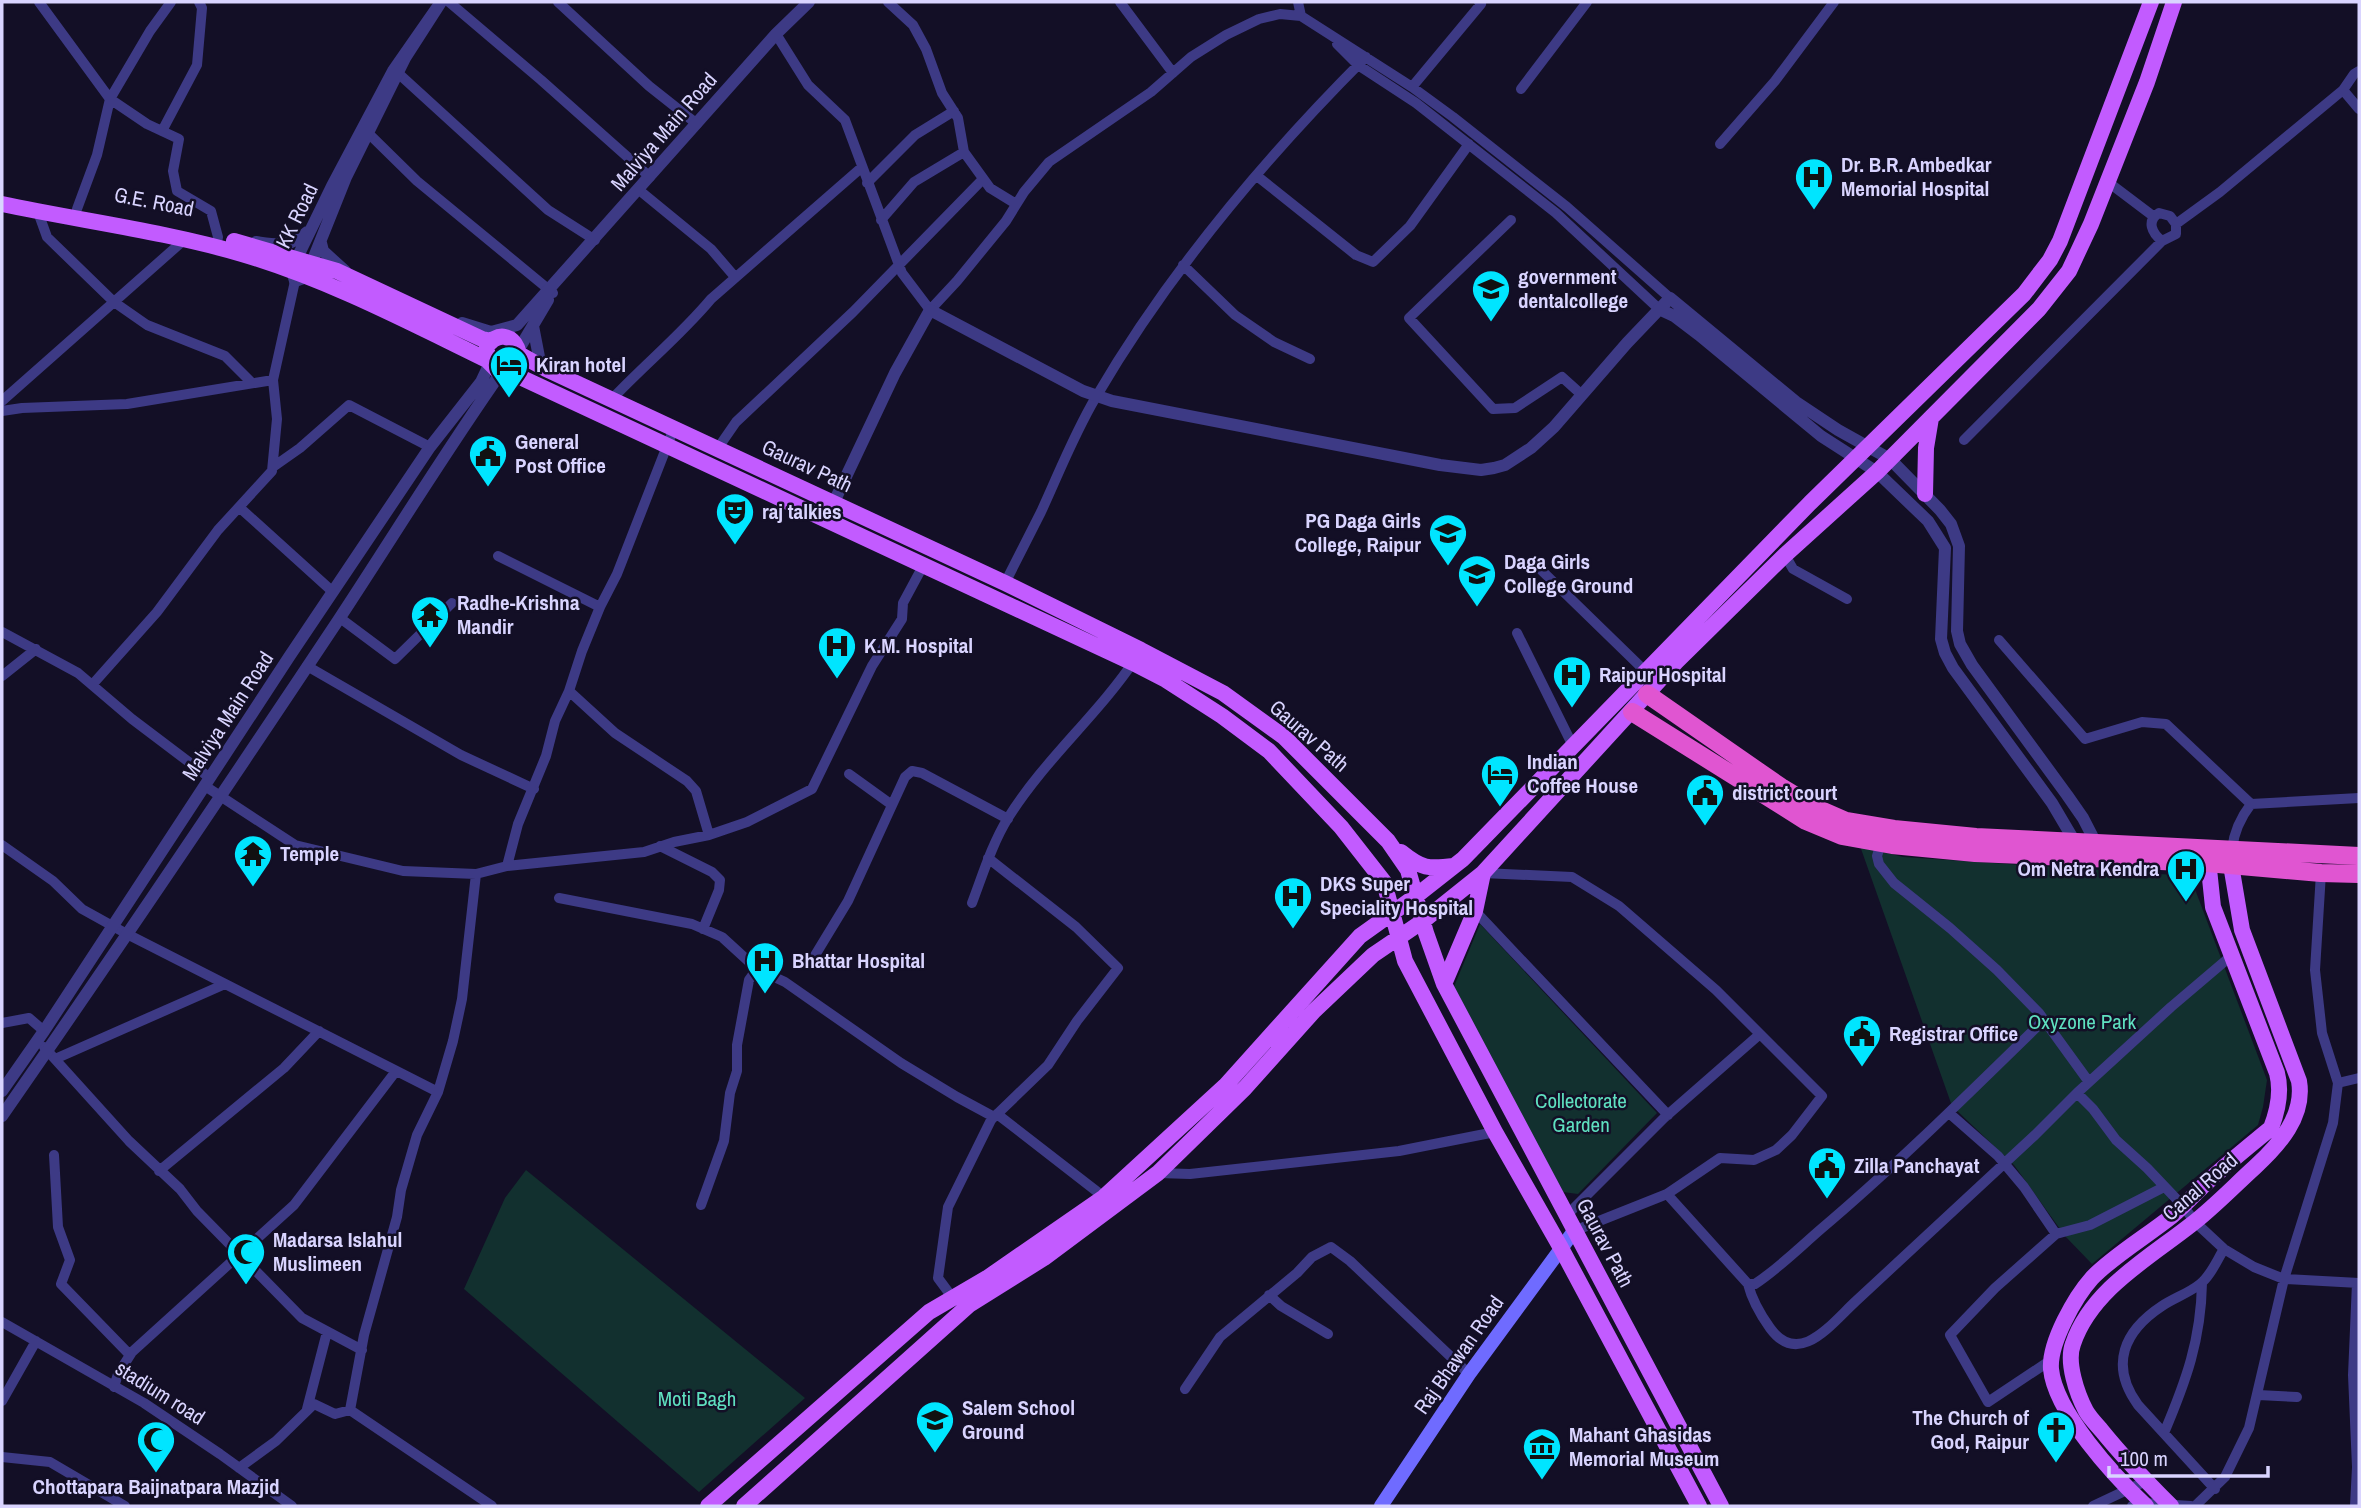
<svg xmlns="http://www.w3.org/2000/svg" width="2361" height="1508" viewBox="0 0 2361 1508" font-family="'Archivo Narrow',sans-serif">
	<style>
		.green { fill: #12302f }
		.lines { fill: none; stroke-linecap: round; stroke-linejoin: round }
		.minor { stroke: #3d3a85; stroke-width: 10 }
		.tertiary { stroke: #3d3a85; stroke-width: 12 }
		.secondary { stroke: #6f6bff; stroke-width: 14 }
		.primary { stroke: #c25bff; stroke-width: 16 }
		.trunk { stroke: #e055d1; stroke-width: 18 }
		.labels { text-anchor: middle; stroke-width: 5; stroke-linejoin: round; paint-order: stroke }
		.street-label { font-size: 21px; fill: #d9d4ff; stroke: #130f26 }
		.poi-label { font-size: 21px; font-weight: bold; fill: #d9d4ff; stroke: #130f26; text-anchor: start }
		.park-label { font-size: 21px; fill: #5fe0c0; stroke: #130f26 }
	</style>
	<rect width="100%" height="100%" fill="#130f26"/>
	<!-- green -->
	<path class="green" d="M1860,846l43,11 287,19 77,204 -4,27 -5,18 -166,139 -27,-28 -51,-71 -62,-59z
		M1480,924l177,189 -79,81 -15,-2 -110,-203z
		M526,1170l279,228 -106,94 -235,-203 41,-91z"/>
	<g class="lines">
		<!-- minor -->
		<path class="minor" d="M39,2l71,97 37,25 32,15 -6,32 4,20 34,20 7,26 -2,10
			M449,2l92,78 109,97
			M558,2l91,84 48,38
			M888,2l25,23 13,24 16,44 16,25 6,34 26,36 26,16
			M1120,2l53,71
			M1298,2l3,14
			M776,34l32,51 37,35 57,153 28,37 27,-29 49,-60 18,-29 25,-30 102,-70 40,-35 35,-22 33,-16 21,-5 21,2 111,71 41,30 114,90 103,91
			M1337,44l21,21 58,38 140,110 103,96
			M393,71l6,3 149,136 47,30
			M1412,87l69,-83 -2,-2
			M1521,89l66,-87
			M2343,90l16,19
			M363,128l54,53 136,112
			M162,131l35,-66 5,-57 -3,-6
			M1720,144l55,-63 59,-79
			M1257,176l99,79 17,7 37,-36 59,-82
			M2108,182l45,34
			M867,183l48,-48 39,-24
			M639,190l72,59 24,28
			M77,209l20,-54 13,-56 40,-68 21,-29
			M38,212l9,25 67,65 33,23 78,31 27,27
			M2159,213l11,3 6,8v10l-14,7c-10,-8 -16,-20 -3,-28z
			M881,220l33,-38 50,-30
			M1511,220l-102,98 84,91 22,-1 47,-31 20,18
			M2176,224l44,-32 123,-102 11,-16 5,-3
			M1183,265l52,50 39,27 36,17
			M612,399c32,-34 69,-64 99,-100l150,-131
			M2,401l182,-161
			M2,411l20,-3 105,-4 146,-24
			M1964,440l198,-199
			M718,448l18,-26 117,-110 130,-133
			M273,467l27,-19 49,-43 81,42
			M239,507l94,85
			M1785,555l8,14 54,30
			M498,556l102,51
			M1537,566l108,105
			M1005,583c12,-24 24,-47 36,-71 18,-39 33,-78 55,-115 73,-125 168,-238 270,-340
			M340,618l55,41 57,-56
			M2,632l76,41 54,46 78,59
			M1517,633l56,113
			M1999,640l86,99 57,-17 24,2 85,80 108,-6
			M307,666l154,89 73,34
			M2,676l34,-27
			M92,685l65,-73 61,-82 54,-59 5,-52 -4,-39 22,-99
			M569,691l46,42 72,48 9,10 13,44
			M849,774l43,31
			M205,786l90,59 108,26 73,3 31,-8 137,-14 30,-10 35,-7 38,-13 65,-33 60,-123 30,-47 1,-16 21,-39
			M1882,840l-5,16 2,8 15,19 56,45 47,42 42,43 50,69
			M2,845l51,36 29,28 45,25 311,158
			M660,846l52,26 8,8 -1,10 -16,39
			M2232,849c2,-17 9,-32 19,-45
			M507,866l11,-42 28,-68 9,-35 14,-30 13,-40 18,-44 17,-33 57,-146
			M1483,873l89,4 47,29 97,84 106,106 -30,39 -16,15 -22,10 -34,-2 -53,36 -93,37
			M559,898l133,26 30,13 35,32 28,13 116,81 56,34 37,20
			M972,903c11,-29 20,-59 36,-85 36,-58 90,-103 128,-160
			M1475,911l193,204
			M814,957l34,-56 57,-124 7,-6 10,2 86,46
			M2,1023l27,-5 15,13
			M44,1047l85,94 51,48 17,22 105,107 60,32
			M55,1059l170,-75
			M2338,1083l21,-5
			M2077,1093l16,16 23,31 31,28 37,39 11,15 29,27 30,18 30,12 75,4
			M1949,1113l49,43 26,31 32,47
			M997,1114l107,83
			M54,1155l4,72 12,33 -9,24 68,70
			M159,1171l125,-103 35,-37
			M1158,1173l32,1 209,-23 96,-19
			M1667,1194l81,90c4,16 12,30 22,44 29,40 61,-4 86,-27l179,-166 42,-42 94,-86 60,-51
			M701,1205l23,-64 6,-48 7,-22v-26l12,-65 8,-11
			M1566,1216l98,-98 96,-84
			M1748,1284h7c24,-16 44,-36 66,-55 78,-66 150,-138 223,-209
			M1269,1295l12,11 47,28
			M952,1297l-14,-19 10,-71 43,-87 57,-55 29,-44 41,-53 -42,-41 -88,-69
			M2,1322l142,81 76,51 72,52
			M2051,1360l-63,42 -38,-67 45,-47 61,-54 34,-9 74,-38
			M114,1387l4,-13 14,-22 162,-147 102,-134
			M1185,1389l35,-52 77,-64 15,-16 19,-10 19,14 119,113
			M2258,1395l39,2
			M2,1401l34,-60
			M307,1409l20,-77
			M350,1410l14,-75 33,-118 4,-27 16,-55 21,-43 15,-51 9,-42 14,-125
			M2164,1433c22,-52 37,-93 38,-150
			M2,1457l48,5 75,44
			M239,1468l37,-27 38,-37 21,10 15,-4 142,96
			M2215,1489l-77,-84c-29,-40 -14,-74 24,-99 12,-8 27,-13 38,-22 10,-7 17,-24 24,-35
			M2093,1506l53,-25
			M2132,1506l11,-3 48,3
			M2195,1506l30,-29 24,-49 35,-149 49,-156 5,-40 -16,-50 -7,-63 6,-97
			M2355,1506l2,-39 -4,-92 4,-92"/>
		<!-- tertiary -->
		<path class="tertiary" d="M441,2l-36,56 -59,119 -40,100 -11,4 -3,-10 5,-13 35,-72 61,-115z
			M256,242c22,3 34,6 51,-10
			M321,243l2,8 22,20
			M1659,309l15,7 25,19 122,101 56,36 51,49 17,27 -4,91 4,14 8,15 99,135 26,44
			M462,323l29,9 26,-7 259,-291 33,-32
			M533,326l6,31 7,12
			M519,349l29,-49
			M826,519l69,-146 35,-63 153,81 29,10 328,64 41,5 13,-2 11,-3 26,-17 23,-21 73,-84 43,-45 126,104 42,28 52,29 50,51 11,14 8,22 -2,85 3,13 12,21 95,130 16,23 16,31
			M2,1091l42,-60 245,-374 141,-210 51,-65 8,-17
			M2,1116c114,-164 226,-330 337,-497 54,-82 106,-167 163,-248"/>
		<!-- secondary -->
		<path class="secondary" d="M1381,1506l88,-132 105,-143"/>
		<!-- primary -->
		<path class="primary" d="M2,204c80,17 161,27 240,50 85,25 165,67 245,106l10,10c42,5 15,-56 -10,-24v14
			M234,241l103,30 145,68 10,2
			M519,354l27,15 459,214 136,67 82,43 61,44 104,104 20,29 18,63 18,51 277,522
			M507,371l626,292 33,17 56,36 47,35 72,76 43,55 21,79 90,171 66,116 138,258
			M1925,494l1,-46 5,-30
			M1401,852c21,17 27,17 53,14
			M1444,984l31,-73 8,-38
			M708,1506l221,-194 58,-34 117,-81 121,-111 135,-150 56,-40 47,-37 347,-356 214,-209 26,-34 10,-19 91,-239
			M744,1506l225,-201 75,-47 114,-85 87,-85 69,-77 59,-56 50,-34 60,-48 193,-211 109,-107 92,-83 162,-163 30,-38 22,-47 56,-142 27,-80
			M2146,1506c-31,-29 -91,-94 -95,-137 -2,-26 24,-72 41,-91 21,-22 55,-42 80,-62 11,-9 20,-19 30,-29 22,-21 46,-40 69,-59 7,-18 11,-36 6,-55l-64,-166 -6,-57
			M2171,1506c-24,-24 -47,-48 -69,-75 -5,-6 -12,-13 -16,-20 -9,-17 -20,-49 -13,-67 18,-54 76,-86 119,-120 22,-17 42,-38 63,-57 24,-22 50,-51 44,-86l-57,-151 -11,-65 1,-10"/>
		<!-- trunk -->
		<path class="trunk" d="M1647,694l134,93 33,20 32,14 48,8 82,8 383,19
			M1632,712l174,109 36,15 50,9 83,8 232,10 114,10 38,1"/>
	</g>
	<!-- icons -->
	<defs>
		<g id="hospital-pin" transform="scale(2.0125)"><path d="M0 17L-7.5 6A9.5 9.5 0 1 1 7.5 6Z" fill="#00e5ff" stroke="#130f26"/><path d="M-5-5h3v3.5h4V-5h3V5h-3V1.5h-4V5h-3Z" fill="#111"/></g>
		<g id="university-pin" transform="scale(2.0125)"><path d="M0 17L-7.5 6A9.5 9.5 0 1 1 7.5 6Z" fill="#00e5ff" stroke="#130f26"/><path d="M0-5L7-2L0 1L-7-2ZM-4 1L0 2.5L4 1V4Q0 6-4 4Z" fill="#111"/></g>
		<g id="hotel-pin" transform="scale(2.0125)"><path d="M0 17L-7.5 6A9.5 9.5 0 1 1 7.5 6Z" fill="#00e5ff" stroke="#130f26"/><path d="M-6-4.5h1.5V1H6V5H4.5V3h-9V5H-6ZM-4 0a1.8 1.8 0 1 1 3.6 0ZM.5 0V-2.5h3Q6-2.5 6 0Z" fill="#111"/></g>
		<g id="civic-pin" transform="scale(2.0125)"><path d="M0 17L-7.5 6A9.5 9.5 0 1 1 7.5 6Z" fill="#00e5ff" stroke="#130f26"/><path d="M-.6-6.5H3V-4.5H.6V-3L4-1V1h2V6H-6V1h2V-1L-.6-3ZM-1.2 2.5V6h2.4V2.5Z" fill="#111"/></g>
		<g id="theatre-pin" transform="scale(2.0125)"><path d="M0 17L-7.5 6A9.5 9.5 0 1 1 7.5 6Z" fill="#00e5ff" stroke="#130f26"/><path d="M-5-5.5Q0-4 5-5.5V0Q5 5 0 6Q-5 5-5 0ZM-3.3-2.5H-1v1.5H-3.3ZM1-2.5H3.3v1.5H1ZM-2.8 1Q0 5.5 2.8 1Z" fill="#111"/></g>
		<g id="temple-pin" transform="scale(2.0125)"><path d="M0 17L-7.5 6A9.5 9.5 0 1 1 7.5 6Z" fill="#00e5ff" stroke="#130f26"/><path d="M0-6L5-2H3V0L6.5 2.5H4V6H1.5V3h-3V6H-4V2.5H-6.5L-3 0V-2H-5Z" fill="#111"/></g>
		<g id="mosque-pin" transform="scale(2.0125)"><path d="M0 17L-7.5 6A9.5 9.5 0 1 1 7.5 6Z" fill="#00e5ff" stroke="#130f26"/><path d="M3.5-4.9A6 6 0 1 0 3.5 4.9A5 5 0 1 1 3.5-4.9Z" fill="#111"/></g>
		<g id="school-pin" transform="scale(2.0125)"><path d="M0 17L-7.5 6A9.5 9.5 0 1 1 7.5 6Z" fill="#00e5ff" stroke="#130f26"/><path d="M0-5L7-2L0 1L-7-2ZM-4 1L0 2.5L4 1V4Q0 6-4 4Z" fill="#111"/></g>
		<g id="church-pin" transform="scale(2.0125)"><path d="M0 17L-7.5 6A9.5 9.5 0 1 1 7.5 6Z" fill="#00e5ff" stroke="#130f26"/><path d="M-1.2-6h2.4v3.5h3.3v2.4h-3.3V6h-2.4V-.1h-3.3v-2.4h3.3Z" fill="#111"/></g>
		<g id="museum-pin" transform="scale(2.0125)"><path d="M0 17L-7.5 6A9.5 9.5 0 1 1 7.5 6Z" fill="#00e5ff" stroke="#130f26"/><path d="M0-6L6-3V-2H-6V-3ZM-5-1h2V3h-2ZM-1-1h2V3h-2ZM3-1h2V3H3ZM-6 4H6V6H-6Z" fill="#111"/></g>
	</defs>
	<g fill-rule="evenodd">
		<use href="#hospital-pin" x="1814" y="177"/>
		<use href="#university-pin" x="1491" y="289"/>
		<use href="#hotel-pin" x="509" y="365"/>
		<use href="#civic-pin" x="488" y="454"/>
		<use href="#theatre-pin" x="735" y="512"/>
		<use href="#university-pin" x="1448" y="533"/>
		<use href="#university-pin" x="1477" y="574"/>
		<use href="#temple-pin" x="430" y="615"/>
		<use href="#hospital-pin" x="837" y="646"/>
		<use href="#hospital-pin" x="1572" y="675"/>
		<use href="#hotel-pin" x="1500" y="774"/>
		<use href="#civic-pin" x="1705" y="793"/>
		<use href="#temple-pin" x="253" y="854"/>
		<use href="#hospital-pin" x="2186" y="869"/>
		<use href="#hospital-pin" x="1293" y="896"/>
		<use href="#hospital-pin" x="765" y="961"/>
		<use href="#civic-pin" x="1862" y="1034"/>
		<use href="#civic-pin" x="1827" y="1166"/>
		<use href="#mosque-pin" x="246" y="1252"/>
		<use href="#school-pin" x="935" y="1420"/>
		<use href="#church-pin" x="2056" y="1430"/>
		<use href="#mosque-pin" x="156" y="1440"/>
		<use href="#museum-pin" x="1542" y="1447"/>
	</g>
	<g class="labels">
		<!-- street labels -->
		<g class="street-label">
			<text transform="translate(664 132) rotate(-49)" y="7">Malviya Main Road</text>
			<text transform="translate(154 202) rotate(11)" y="7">G.E. Road</text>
			<text transform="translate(297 216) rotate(-64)" y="7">KK Road</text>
			<text transform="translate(807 466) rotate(25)" y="7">Gaurav Path</text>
			<text transform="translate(228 716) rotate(-57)" y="7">Malviya Main Road</text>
			<text transform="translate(1309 736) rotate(41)" y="7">Gaurav Path</text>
			<text transform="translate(2200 1187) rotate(-41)" y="7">Canal Road</text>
			<text transform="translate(1605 1243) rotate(62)" y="7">Gaurav Path</text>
			<text transform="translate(1459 1355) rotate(-55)" y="7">Raj Bhawan Road</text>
			<text transform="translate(160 1393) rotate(32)" y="7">stadium road</text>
		</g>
		<!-- poi labels -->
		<g class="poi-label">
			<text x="1841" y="172">Dr. B.R. Ambedkar<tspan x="1841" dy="24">Memorial Hospital</tspan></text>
			<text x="1518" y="284">government<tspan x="1518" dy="24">dentalcollege</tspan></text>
			<text x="536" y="372">Kiran hotel</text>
			<text x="515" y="449">General<tspan x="515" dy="24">Post Office</tspan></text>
			<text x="762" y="519">raj talkies</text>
			<text x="1421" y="528" text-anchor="end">PG Daga Girls<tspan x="1421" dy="24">College, Raipur</tspan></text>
			<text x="1504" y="569">Daga Girls<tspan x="1504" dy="24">College Ground</tspan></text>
			<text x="457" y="610">Radhe-Krishna<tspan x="457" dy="24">Mandir</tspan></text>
			<text x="864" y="653">K.M. Hospital</text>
			<text x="1599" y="682">Raipur Hospital</text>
			<text x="1527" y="769">Indian<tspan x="1527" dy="24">Coffee House</tspan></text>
			<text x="1732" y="800">district court</text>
			<text x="280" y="861">Temple</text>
			<text x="2159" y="876" text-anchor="end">Om Netra Kendra</text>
			<text x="1320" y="891">DKS Super<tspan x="1320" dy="24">Speciality Hospital</tspan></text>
			<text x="792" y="968">Bhattar Hospital</text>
			<text x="1889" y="1041">Registrar Office</text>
			<text x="1854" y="1173">Zilla Panchayat</text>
			<text x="273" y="1247">Madarsa Islahul<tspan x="273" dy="24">Muslimeen</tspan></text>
			<text x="962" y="1415">Salem School<tspan x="962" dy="24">Ground</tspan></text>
			<text x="2029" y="1425" text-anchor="end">The Church of<tspan x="2029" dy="24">God, Raipur</tspan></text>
			<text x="1569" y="1442">Mahant Ghasidas<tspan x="1569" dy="24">Memorial Museum</tspan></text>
			<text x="156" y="1494" text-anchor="middle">Chottapara Baijnatpara Mazjid</text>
		</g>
		<!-- park labels -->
		<g class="park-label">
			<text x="2082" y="1029">Oxyzone Park</text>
			<text x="1581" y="1108">Collectorate<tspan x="1581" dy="24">Garden</tspan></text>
			<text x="697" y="1406">Moti Bagh</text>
		</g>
	</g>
	<!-- border -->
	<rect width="2361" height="1508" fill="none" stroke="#d9d4ff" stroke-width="7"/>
	<!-- scale -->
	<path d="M2109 1466v10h159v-10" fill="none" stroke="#d9d4ff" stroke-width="3.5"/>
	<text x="2120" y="1466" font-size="21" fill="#d9d4ff" stroke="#130f26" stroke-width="5" paint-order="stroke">100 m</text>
</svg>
